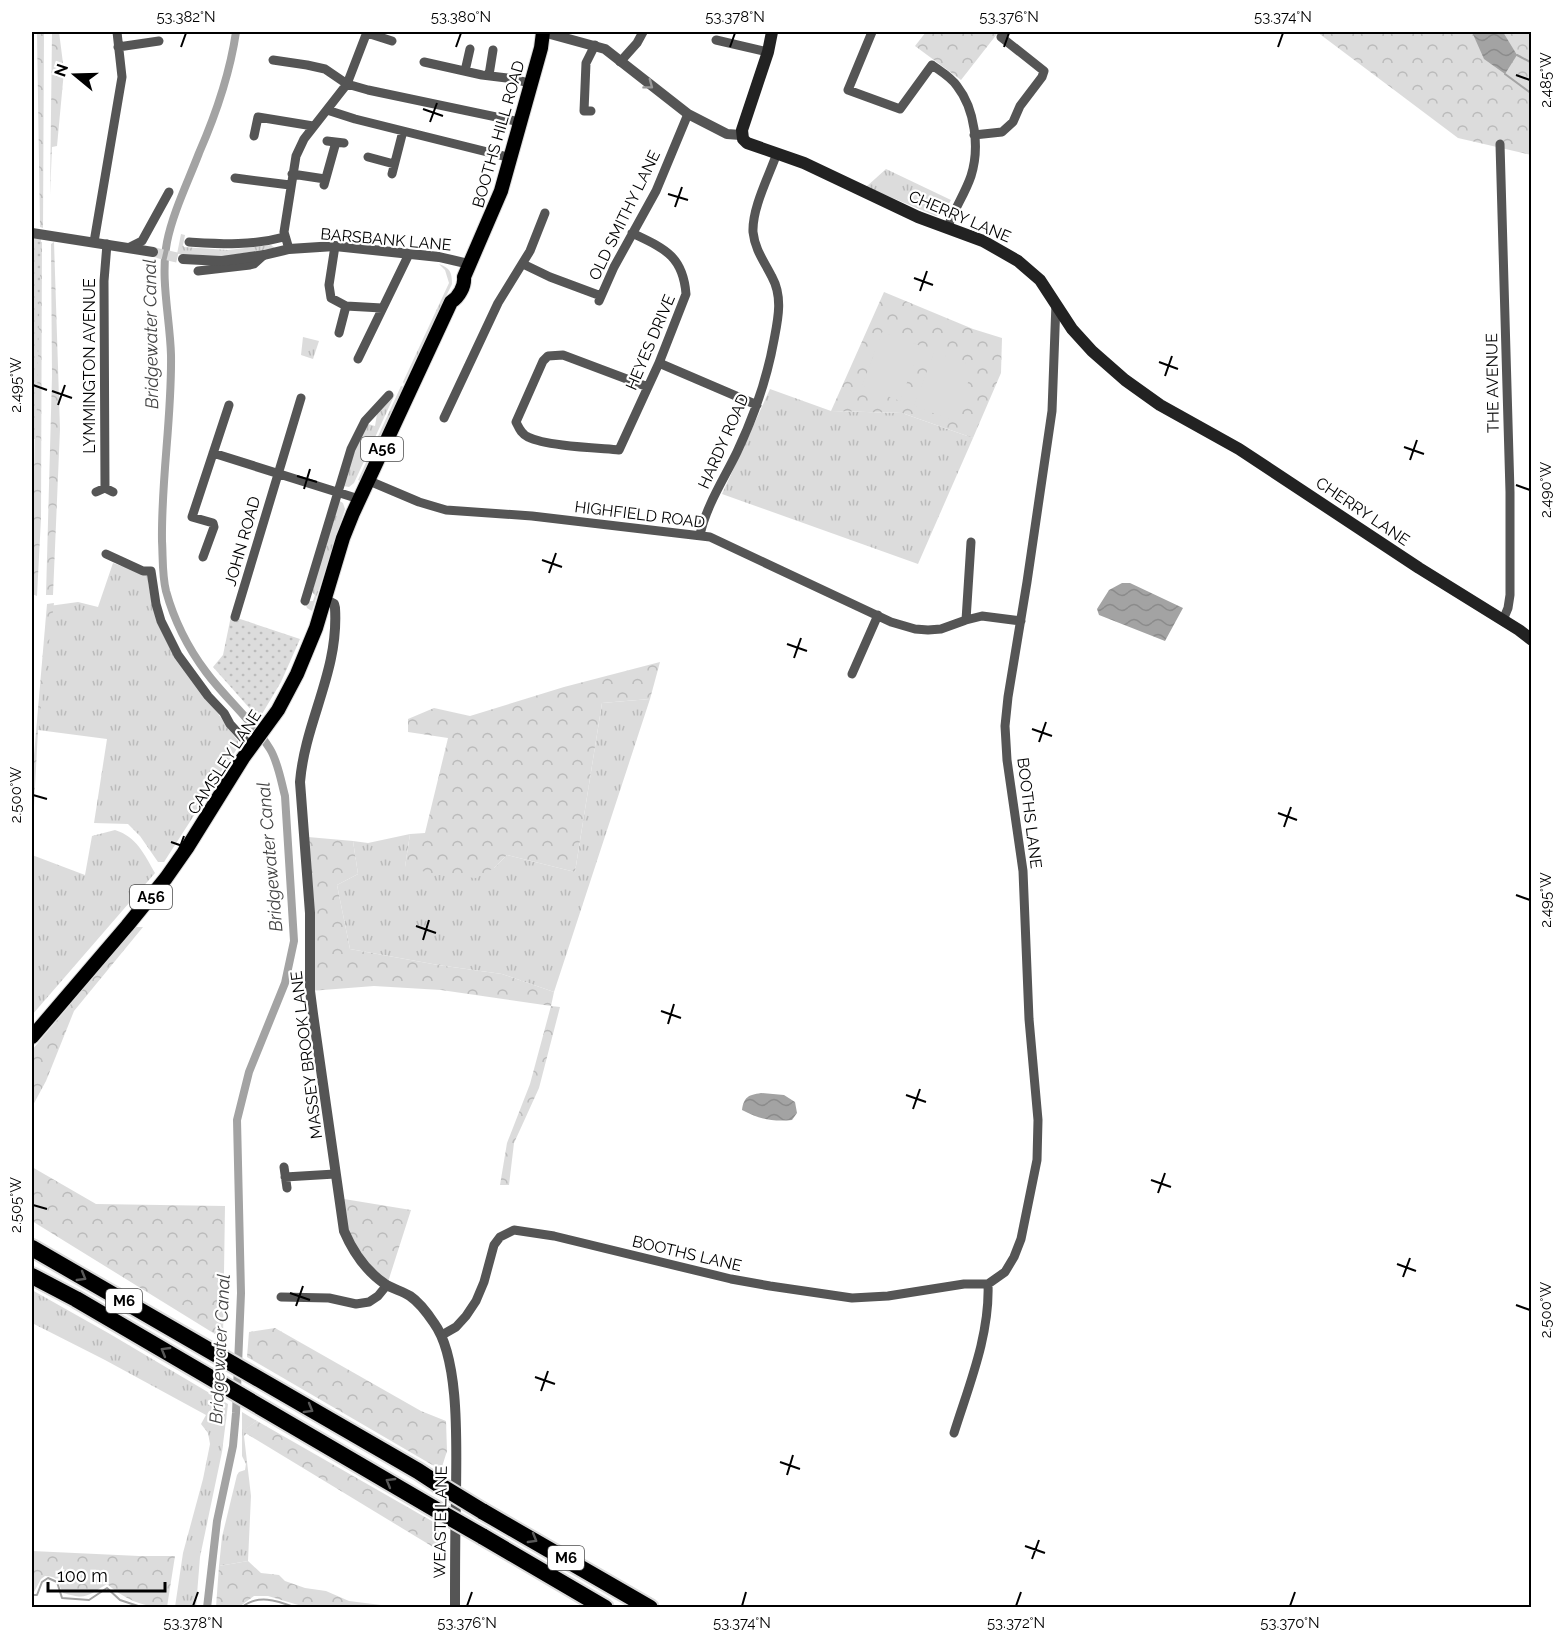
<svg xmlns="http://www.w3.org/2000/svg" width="1563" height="1639" viewBox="0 0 1563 1639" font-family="Raleway,sans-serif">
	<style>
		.grass { fill: url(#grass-tufts) }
		.forest { fill: url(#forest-crowns) }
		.garden { fill: url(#garden-dots) }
		.pitch { fill: #dcdcdc }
		.water { fill: url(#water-waves) }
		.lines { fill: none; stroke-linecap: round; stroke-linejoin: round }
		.stream { stroke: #a3a3a3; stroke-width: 2 }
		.canal { stroke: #a3a3a3; stroke-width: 8 }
		.tertiary-tunnel { stroke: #d9d9d9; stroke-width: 10; stroke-dasharray: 10 5; stroke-linecap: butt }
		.primary-casing { stroke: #dbdbdb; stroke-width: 16 }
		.motorway-casing { stroke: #dbdbdb; stroke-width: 20 }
		.minor { stroke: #555; stroke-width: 9 }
		.tertiary { stroke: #555; stroke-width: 10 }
		.secondary { stroke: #222; stroke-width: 12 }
		.primary { stroke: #000; stroke-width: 14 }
		.motorway { stroke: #000; stroke-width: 16 }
		.motorway-bridge-casing { stroke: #dbdbdb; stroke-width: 20; stroke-linecap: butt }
		.motorway-bridge { stroke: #000; stroke-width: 16 }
		.oneway { stroke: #999 }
		.oneway2 { stroke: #595959 }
		.ticks { fill: none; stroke: #000; stroke-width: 2 }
		.labels { text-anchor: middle; stroke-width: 4.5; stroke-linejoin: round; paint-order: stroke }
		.shield { fill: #fff; stroke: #4c4c4c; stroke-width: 1.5 }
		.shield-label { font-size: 15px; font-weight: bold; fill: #000 }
		.street-label { font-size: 16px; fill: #000; stroke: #fff }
		.water-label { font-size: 18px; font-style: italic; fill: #444; stroke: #fff }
		.neatline { fill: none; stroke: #000; stroke-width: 2 }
		.ticks-label { font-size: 15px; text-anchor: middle; fill: #000 }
	</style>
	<defs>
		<pattern id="grass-tufts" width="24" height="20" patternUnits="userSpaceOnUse" patternTransform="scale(1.5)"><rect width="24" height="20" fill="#dcdcdc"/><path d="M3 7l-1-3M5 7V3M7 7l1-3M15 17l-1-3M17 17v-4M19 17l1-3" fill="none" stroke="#bbb"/></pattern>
		<pattern id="forest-crowns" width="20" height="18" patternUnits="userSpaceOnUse" patternTransform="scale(1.5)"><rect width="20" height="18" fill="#dcdcdc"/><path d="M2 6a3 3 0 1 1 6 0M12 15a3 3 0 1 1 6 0" fill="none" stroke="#bbb"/></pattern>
		<pattern id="garden-dots" width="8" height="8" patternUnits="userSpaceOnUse" patternTransform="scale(1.5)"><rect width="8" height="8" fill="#dcdcdc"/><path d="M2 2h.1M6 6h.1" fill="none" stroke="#bbb" stroke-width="1.8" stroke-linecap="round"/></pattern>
		<pattern id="water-waves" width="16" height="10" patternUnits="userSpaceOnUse" patternTransform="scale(1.5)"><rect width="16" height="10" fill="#a3a3a3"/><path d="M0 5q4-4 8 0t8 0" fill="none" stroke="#8b8b8b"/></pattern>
	</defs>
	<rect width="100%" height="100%" fill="#fff"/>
	<!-- grass -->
	<path class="grass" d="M886,169l65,31 -8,14 -7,2 -70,-29z
		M181,234l4,1 -2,10 1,2 44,3 43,-5 4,3 -49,8 -49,-2z
		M439,264c11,4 13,8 13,20l-48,100 -1,-2 46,-99 -4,-13z
		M303,337l16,4 -6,18 -12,-4z
		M401,386l3,1 -44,94 -2,-1z
		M770,389l61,22 71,2 71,25 -55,126 -196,-70z
		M395,394l-41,89 -5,4 -6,-1 15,-45 10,-17 7,2 2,-12z
		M338,500l5,3 2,6 -33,102 -5,-3 -1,-3 4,-4h3l2,-6 -3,-3z
		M113,563l34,12c8,58 30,88 66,132 9,11 16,23 25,34v6l-74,115h-6l-18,-26 -12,-12 -34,-1 13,-84 -69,-9 11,-124 29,-4 20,5z
		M650,699l-96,293 -52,-18 -64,-9 -88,-16 -13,-64 21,-11 -5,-33 15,2 42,-9 -5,33 89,1 13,-13 68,17 27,-169z
		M115,830c22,7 29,24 40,43l-123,142v-160l53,20 7,-39z
		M32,1290l78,44 118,70 -6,48 -22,105 -4,50h-21l8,-54 20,-74 7,-35 -2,-11 -7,-9 5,-9 -101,-55 -73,-37z
		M242,1412l15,9 -14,10 4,2 -3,3 7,60 -3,65 -29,5 3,-29 15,-62 2,-3 6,-2 1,-6 -4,-8z"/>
	<!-- forest -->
	<path class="forest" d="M37,32h7l-1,196 -3,-1z
		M52,32h7l5,39 -7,75 -5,1 -2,48z
		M926,32h68l3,2 -36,46 -46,-34z
		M1317,32h214v123l-73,-17z
		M38,241l4,1 -1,276 -4,78 -5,-2z
		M54,242l6,187 -7,166h-7l6,-219 -1,-132z
		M884,292l89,37 29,9 -1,35 -28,65 -71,-25 -71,-2z
		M54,603l-16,127 -6,114v-65l15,-175z
		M660,662l-10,37 -48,4 -27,169 -68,-17 -13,13 -18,10 -37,-3 -34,-8 5,-33 15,-1 23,-95 -40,-6v-13l26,-11 36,8 94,-29z
		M308,837l45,4 5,33 -21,11 13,64 88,16 64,9 52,18 -3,14 9,1 -21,81 -25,55 -5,42h-9l7,-42 23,-59 21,-78 -110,-16 -67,-4 -64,5z
		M135,927h8l-69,84 -28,70 -14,26v-57z
		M32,1167l64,37 129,2 -2,133 -191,-118z
		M344,1199l67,11 -24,75 -43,-54z
		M275,1328l146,83 25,10 1,30 -6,19 -194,-113 2,-25z
		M257,1421l180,103 6,29 -201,-122z
		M32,1551l107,5h36l-8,51c-23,1 -43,-8 -60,-23 -20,12 -20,16 -44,9 -6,-11 -2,-16 -18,-17l-4,3 -7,13h-2z
		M248,1561l13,12 18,2 6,6 20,7 21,3 23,10 48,6h-92l-37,-11h-14l-15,11h-23l3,-41z"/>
	<!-- garden -->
	<path class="garden" d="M32,237l9,1 -5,201h-4z
		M231,616l69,23 -19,43 -22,37 -46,-52 10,-12z"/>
	<!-- pitch -->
	<path class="pitch" d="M882,332l39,14 -21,55 -38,-15z
		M934,352l40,14 -20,55 -40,-15z"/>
	<!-- water -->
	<path class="water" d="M1472,32h31l14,23 -12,19 -21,-15z
		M1122,583h8l53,25 -18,33 -66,-26 -2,-6 12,-19z
		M761,1093l23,2 11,7 2,11 -5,7c-19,2 -33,-1 -50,-10 2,-13 6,-15 19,-17z"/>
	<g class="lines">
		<!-- stream -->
		<path class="stream" d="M1517,55l15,8
			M1505,74l27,20
			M32,1595h5l5,-13 6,-4 9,4 5,16 27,2 18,-12 13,12 24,8
			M241,1608c17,-15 37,-7 56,0"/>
		<!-- canal -->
		<path class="canal" d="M207,1608l10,-87 16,-75 3,-33 5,-120 -4,-173 12,-48 36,-89 9,-42 -9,-145c-4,-15 -7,-34 -15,-47 -18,-29 -44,-50 -64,-77 -18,-24 -32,-52 -40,-81 -4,-16 -3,-33 -4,-50 -1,-62 10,-124 9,-186 -1,-37 -11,-76 -4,-113 6,-30 21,-60 32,-89 17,-39 31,-80 37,-121"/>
		<!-- tertiary-tunnel -->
		<path class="tertiary-tunnel" d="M153,252l30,7"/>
		<!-- primary casing -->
		<g class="primary-casing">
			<path id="primary" d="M32,1037l95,-111 39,-48 21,-30 56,-90 35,-48 19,-36 19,-46 27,-90 10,-25 98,-211c8,-5 14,-16 13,-25l37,-86 40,-143 2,-16"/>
		</g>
		<!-- motorway casing -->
		<g class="motorway-casing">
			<path id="motorway" d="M32,1248l386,223 23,15
				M32,1276l44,23 364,213
				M482,1511l168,97
				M482,1536l123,72"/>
		</g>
		<!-- minor -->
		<path class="minor" d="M872,32l-24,58 52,19 32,-44c8,6 19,12 25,21 18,23 23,62 14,90 -6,18 -17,33 -23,51
			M367,33l25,8
			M716,40l52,12
			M118,47l41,-6
			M273,60l34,5 18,4 22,15 21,6 152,32
			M424,62l58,13 33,4 16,5
			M620,62l17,-19 6,-11
			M465,71l5,-22
			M489,75l4,-25
			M327,110l28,9 156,39
			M591,111h-7l2,-48 9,-18
			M974,135l28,-3 11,-10 7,-16 22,-29 2,-6 -43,-34 4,-5
			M254,136l4,-19 55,9
			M327,141l17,2
			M1500,144l10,348v103l-2,13 -5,12
			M368,157l26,7
			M292,174l33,5
			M392,174l11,-43
			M235,178l55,7
			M324,185l12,-43
			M632,233c31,15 51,22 54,61l-27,69 -40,87c-22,-2 -73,-4 -91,-13 -7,-3 -9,-9 -12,-15l27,-61 5,-5 15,-1 85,32
			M94,242l28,-165 -5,-45
			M189,242c34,2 62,4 95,-5
			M335,246l-6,39 2,13 15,8 36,2
			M130,247l12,-6 27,-49
			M289,249l-5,-17 12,-76 8,-17 43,-55 20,-52
			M523,264l27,13 51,19
			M198,271l52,-6 4,-1 10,-9
			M599,301l15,-34 42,-76 32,-77
			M339,333l7,-27
			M358,359l51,-105
			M659,363l98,42
			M444,418l54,-115 32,-52 15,-38
			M213,453l146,46
			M367,480l52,22 27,8 86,6 178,21 181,85 24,7 13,1 13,-1 25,-9 16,-4 39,5
			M105,488l-1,-207 3,-37
			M96,492l9,-4 8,4
			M700,535c6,-29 24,-56 37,-83 17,-36 30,-73 37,-112 4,-21 9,-43 -2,-63 -8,-16 -17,-27 -19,-45 -1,-24 16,-56 24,-79
			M106,554l37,17h8l5,33 5,17 17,34 30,41 16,17 6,11 21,23
			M203,557l11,-30 -1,-4 -21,-6 37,-112
			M305,601l46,-152 14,-28 24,-26
			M235,617l66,-219
			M966,620l5,-78
			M852,674l26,-59
			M284,1167l3,21
			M285,1177l50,-3
			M281,1297l48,1 27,6 13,-2 9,-6 9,-11
			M442,1335l14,-8 10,-11 10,-15 8,-19 10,-37 6,-8 14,-7 40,6 177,43 39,7 82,12 36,-2 76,-12h24l17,-12 9,-15 7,-18 16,-79 1,-40 -9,-101 -6,-148 -16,-111 -2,-34 3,-29 19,-115 25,-171 4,-108
			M954,1433c15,-48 36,-98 34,-149"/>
		<!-- tertiary -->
		<path class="tertiary" d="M543,32l62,17 83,65 39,20 14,1
			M32,233l121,19
			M183,259l39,2 42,-6 25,-6 46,-3 104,11 30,7
			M326,600l8,4 1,4c4,64 -30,113 -35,174l10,131v78l3,23 31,217c9,21 22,40 41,53 8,5 17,7 25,12 9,6 18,18 24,27 27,37 22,129 22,175 -1,36 -1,73 -1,110"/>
		<!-- secondary -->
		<path class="secondary" d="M772,32l-4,20 -26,78 1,9 4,4 57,20 114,54 65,24 35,20 22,19 32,49 20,22 33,29 35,25 79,44 180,119 100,62 13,10"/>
		<!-- primary -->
		<use href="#primary" class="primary"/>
		<!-- motorway -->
		<use href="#motorway" class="motorway"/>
		<!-- motorway-bridge casing -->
		<g class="motorway-bridge-casing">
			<path id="motorway-bridge" d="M441,1486l41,25
				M440,1512l42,24"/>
		</g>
		<!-- motorway-bridge -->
		<use href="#motorway-bridge" class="motorway-bridge"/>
	</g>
	<!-- one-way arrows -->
	<defs><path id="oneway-chevron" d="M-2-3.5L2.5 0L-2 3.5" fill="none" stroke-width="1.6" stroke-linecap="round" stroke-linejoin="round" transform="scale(1.5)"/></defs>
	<use class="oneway" href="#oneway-chevron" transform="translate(649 85) rotate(37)"/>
	<g class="oneway2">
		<use href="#oneway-chevron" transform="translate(82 1277) rotate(30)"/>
		<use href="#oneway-chevron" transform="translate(165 1351) rotate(-150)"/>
		<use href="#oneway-chevron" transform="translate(309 1409) rotate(30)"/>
		<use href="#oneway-chevron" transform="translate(390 1482) rotate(-150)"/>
		<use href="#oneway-chevron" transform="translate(533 1539) rotate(30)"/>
	</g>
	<!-- ticks -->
	<path class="ticks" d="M181,47l5,-14M456,47l5,-14M730,47l5,-14M1004,47l5,-14M1278,47l5,-14M1516,75l14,5M423,109l20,7M430,122l7,-19M668,194l20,6M675,207l7,-20M914,278l19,7M920,291l7,-20M1159,362l19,7M1165,376l7,-20M33,385l14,5M52,391l20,7M58,405l7,-20M1404,447l20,7M1410,460l7,-20M297,476l20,6M1516,485l14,5M304,489l6,-20M542,560l20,7M549,573l7,-20M787,644l20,7M794,658l7,-20M1032,729l20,7M1039,742l7,-20M33,795l14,4M1278,813l19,7M1284,827l7,-20M171,842l20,7M177,855l7,-19M1516,895l14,5M416,926l20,7M423,940l6,-20M661,1011l20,7M668,1024l6,-20M906,1095l20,7M913,1109l7,-20M1151,1180l20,7M1158,1193l7,-20M33,1205l14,4M1397,1264l19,7M1403,1277l7,-19M290,1293l20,7M1516,1305l14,5M296,1306l7,-20M535,1377l20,7M541,1391l7,-20M780,1462l20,7M787,1475l6,-20M1025,1546l20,7M1032,1559l7,-19M193,1606l5,-14M467,1606l5,-14M742,1606l4,-14M1016,1606l5,-14M1290,1606l5,-14"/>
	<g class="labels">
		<!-- shield labels -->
		<g class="shield">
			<rect x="361" y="437" width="42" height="24" rx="4.5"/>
			<rect x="130" y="885" width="42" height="24" rx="4.5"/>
			<rect x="106" y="1289" width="36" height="24" rx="4.5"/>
			<rect x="548" y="1546" width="36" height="24" rx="4.5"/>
		</g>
		<g class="shield-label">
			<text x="382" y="454">A56</text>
			<text x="151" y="902">A56</text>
			<text x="124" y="1306">M6</text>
			<text x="566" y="1563">M6</text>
		</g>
		<!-- street labels -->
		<g class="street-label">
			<text transform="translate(498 134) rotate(-74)" y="6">BOOTHS HILL ROAD</text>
			<text transform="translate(624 215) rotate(-64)" y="6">OLD SMITHY LANE</text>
			<text transform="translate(960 216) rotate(23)" y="6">CHERRY LANE</text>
			<text transform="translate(386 239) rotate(5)" y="6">BARSBANK LANE</text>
			<text transform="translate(650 342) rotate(-67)" y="6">HEYES DRIVE</text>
			<text transform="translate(89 366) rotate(-90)" y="6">LYMMINGTON AVENUE</text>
			<text transform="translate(1492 383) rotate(-91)" y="6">THE AVENUE</text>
			<text transform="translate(723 441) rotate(-66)" y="6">HARDY ROAD</text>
			<text transform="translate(1363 511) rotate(34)" y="6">CHERRY LANE</text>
			<text transform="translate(640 514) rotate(7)" y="6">HIGHFIELD ROAD</text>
			<text transform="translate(242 541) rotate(-74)" y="6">JOHN ROAD</text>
			<text transform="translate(224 762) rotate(-57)" y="6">CAMSLEY LANE</text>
			<text transform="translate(1030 813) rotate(83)" y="6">BOOTHS LANE</text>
			<text transform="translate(306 1055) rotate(-97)" y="6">MASSEY BROOK LANE</text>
			<text transform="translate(687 1253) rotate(13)" y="6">BOOTHS LANE</text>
			<text transform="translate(440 1522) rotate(-89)" y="6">WEASTE LANE</text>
		</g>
		<!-- water labels -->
		<g class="water-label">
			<text transform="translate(151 334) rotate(-91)" y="6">Bridgewater Canal</text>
			<text transform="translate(270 857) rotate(-95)" y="6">Bridgewater Canal</text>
			<text transform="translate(220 1349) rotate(-87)" y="6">Bridgewater Canal</text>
		</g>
	</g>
	<!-- border -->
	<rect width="1563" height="1639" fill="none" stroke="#ffffff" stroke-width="66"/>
	<!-- north arrow -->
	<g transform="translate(75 75) rotate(289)" stroke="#ffffff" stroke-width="4.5" paint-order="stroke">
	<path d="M0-4.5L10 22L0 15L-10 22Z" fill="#000000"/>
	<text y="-9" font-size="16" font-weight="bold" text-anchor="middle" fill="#000000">N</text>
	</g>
	<!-- scale -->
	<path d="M48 1582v9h117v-9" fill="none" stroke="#000000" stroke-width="3"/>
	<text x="57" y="1582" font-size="18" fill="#000000" stroke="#ffffff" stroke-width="4.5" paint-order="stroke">100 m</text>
	<rect x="33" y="33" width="1497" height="1573" class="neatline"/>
	<g class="ticks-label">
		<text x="186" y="22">53.382°N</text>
		<text x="461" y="22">53.380°N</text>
		<text x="735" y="22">53.378°N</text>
		<text x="1009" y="22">53.376°N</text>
		<text x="1283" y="22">53.374°N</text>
		<text transform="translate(1546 80) rotate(-90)" y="5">2.485°W</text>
		<text transform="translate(16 385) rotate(-90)" y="5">2.495°W</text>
		<text transform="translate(1546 490) rotate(-90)" y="5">2.490°W</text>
		<text transform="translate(16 795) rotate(-90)" y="5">2.500°W</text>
		<text transform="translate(1546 900) rotate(-90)" y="5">2.495°W</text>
		<text transform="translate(16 1205) rotate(-90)" y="5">2.505°W</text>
		<text transform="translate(1546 1310) rotate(-90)" y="5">2.500°W</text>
		<text x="193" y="1628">53.378°N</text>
		<text x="467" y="1628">53.376°N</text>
		<text x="742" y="1628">53.374°N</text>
		<text x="1016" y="1628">53.372°N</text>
		<text x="1290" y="1628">53.370°N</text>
	</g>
</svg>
